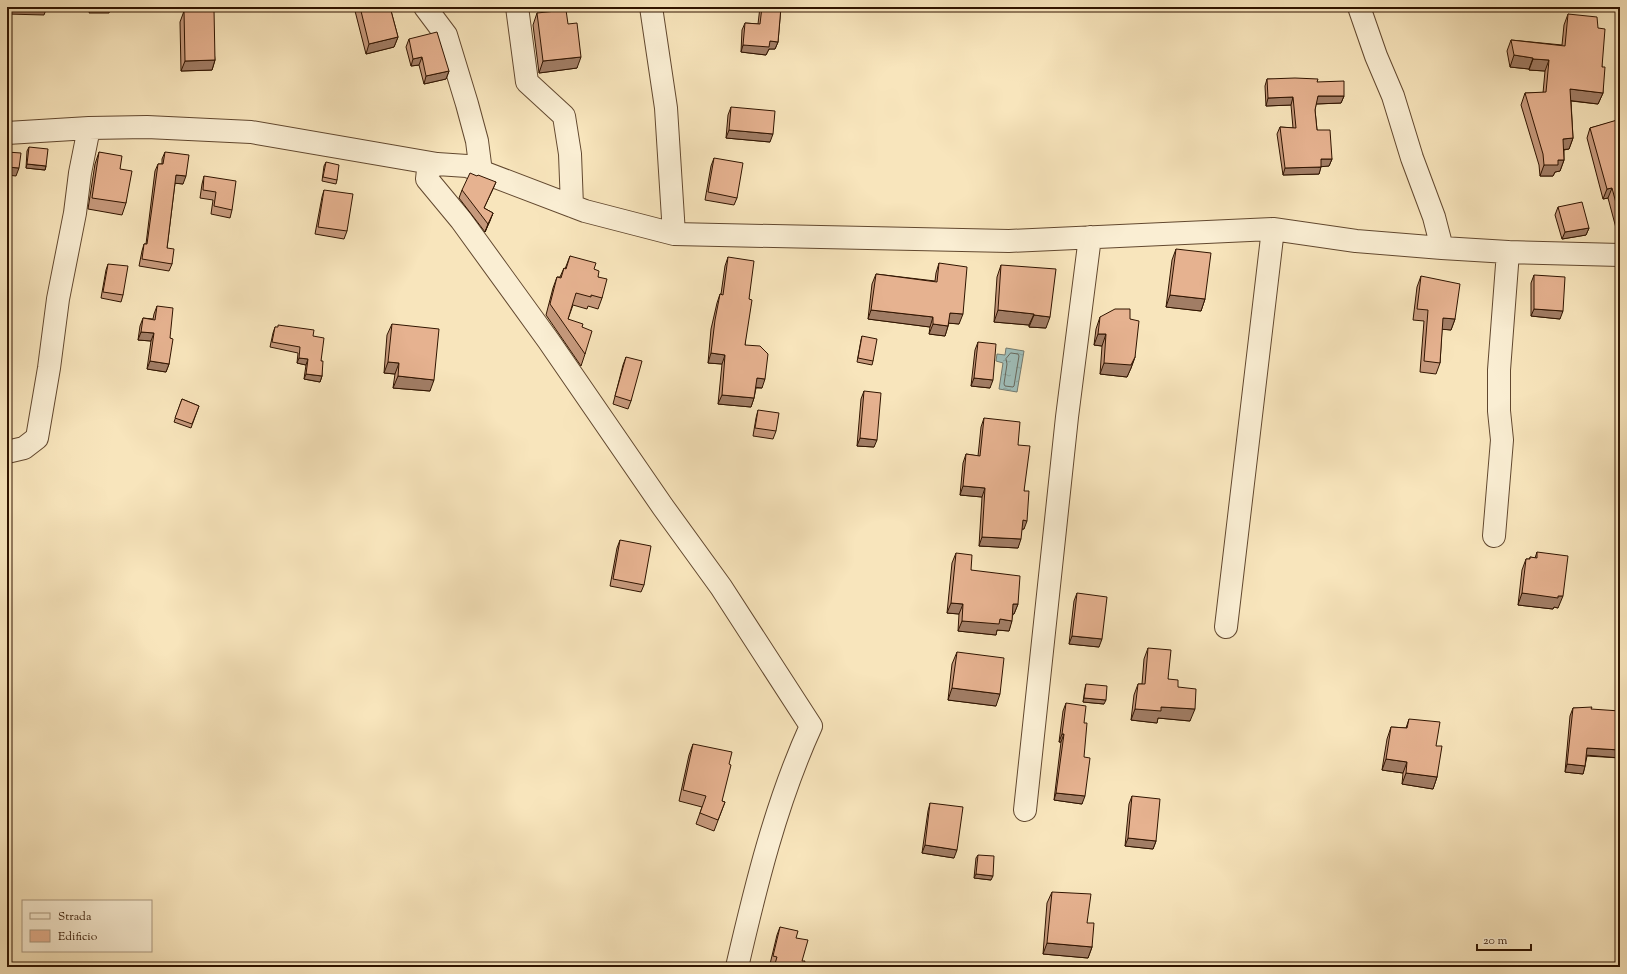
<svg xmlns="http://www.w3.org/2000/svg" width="1627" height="974" viewBox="0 0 1627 974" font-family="'Sorts Mill Goudy',serif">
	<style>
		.water { fill: url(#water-ripples); stroke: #73796e }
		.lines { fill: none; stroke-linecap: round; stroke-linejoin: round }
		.shore { stroke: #68685c; stroke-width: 1 }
		.minor-casing { stroke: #62482f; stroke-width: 24 }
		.minor { stroke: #faeed3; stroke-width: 22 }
		.wall { fill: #c6997c; stroke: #301400 }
		.shaded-wall { fill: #a17d65; stroke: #301400 }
		.building { fill: #e6b290; stroke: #301400 }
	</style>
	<defs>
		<pattern id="water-ripples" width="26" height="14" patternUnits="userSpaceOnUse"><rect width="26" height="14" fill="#9fbdb8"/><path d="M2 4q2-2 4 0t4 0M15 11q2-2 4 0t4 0" fill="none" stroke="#89a29c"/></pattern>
	</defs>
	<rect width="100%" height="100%" fill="#f8e5bc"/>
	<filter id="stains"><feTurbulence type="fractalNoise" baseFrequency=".005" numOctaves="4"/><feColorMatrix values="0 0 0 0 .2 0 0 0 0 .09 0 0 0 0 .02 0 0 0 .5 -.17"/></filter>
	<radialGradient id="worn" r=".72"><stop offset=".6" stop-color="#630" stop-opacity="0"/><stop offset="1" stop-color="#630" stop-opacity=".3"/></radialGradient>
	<!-- water -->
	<path class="water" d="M1006,348l18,3 -7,41 -18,-3 4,-26 -7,-2 1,-7 8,1z"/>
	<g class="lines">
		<!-- shore -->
		<path class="shore" d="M1011,353l7,1 1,2 -5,30 -1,1 -8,-1 -1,-2 3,-20 -1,-5z"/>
		<!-- minor casing -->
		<g class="minor-casing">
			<path id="minor" d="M425,7l21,28 21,69 10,37 4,31
				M517,7l10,75 37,34 6,38 2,52
				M651,7l15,101 8,126
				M1359,7l17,49 17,40 19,62 22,59 8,31
				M7,133l82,-5 58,-1 104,5 186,32 30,2 118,45 89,23 335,7 264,-12 83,12 86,7 66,4 112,3
				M437,164l-9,6 -1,9 34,41 87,120 115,167 58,80 90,139c-35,77 -55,159 -74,241
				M7,452l17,-4 13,-10 12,-70 9,-69 17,-86 5,-40 9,-45
				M1494,536l8,-96 -3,-29v-41l9,-118
				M1226,627l47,-398
				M1025,810l42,-393 23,-180"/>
		</g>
		<!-- minor -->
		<use href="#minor" class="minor"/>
	</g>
	<!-- wall -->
	<path class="wall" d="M185,7h24l6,53 -3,10 -31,1 -1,-49 4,-11h1z
		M354,7h36l8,30 -4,10 -28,7z
		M760,7h21l-3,35 -3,7h-6l-3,6 -25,-3 1,-22 3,-7 13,1z
		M537,13l31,11 9,44 -38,5 -6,-48z
		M1568,14l30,14 4,39 1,26 -5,11 -27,-3 2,37 -4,11 -5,1v10l-4,11 -5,1 -2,4h-13l-1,-11 -18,-60 4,-12h18l2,-22 -16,-1v-1l-19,-2 -3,-16 4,-11 51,5 2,-20z
		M409,39l40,32 -3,8 -22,5 -5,-19 -8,1 -5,-19z
		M1267,79l50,3 27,14 -3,7 -25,1 -1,6 2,20 15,29 -3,7h-8l-2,8 -36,1 -6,-41 3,-7 13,1 -2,-23 -25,1 -1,-20z
		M731,107l39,35 -44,-4 2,-23z
		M1620,120v123l-12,-45 -5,1 -16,-61 3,-10z
		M29,147l17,19 -1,4 -19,-2 1,-17z
		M99,152l21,17 6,34 -4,12 -34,-6 7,-45z
		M165,152l18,32 -8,-1 -8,65 5,16 -3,7 -30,-5 3,-15 2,-7h2l9,-73 3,-7h4v-5z
		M714,158l23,40 -3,7 -29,-5 6,-34z
		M326,162l11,18 -1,4 -14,-3 2,-15z
		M204,176l28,34 -2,8 -19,-4 2,-14 -13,-2 2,-14z
		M496,182l-3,7 -9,19 9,5 -8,19 -26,-34 3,-8z
		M324,190l23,41 -3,8 -29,-5 7,-37z
		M1558,207l31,21 -3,7 -24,4 -7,-24z
		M1176,249l29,50 -4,12 -35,-4 6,-47z
		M570,256l24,13 4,8 4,21 -4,11 -10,-3 -1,3 -14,-4 -5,14 14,8 3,27 -4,12 -35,-51 7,-27 4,-11h3l4,-9 1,1z
		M728,257l21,42 -4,46 17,43h-6l-2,10 -3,9 -33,-3 4,-40 -14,-1 3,-34 6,-26 3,-9h1l4,-28z
		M939,263l20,61 -10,-1 -4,13 -16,-2 1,-7 -62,-8 4,-35 4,-10 59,7 1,-8z
		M108,264l15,31 -2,7 -20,-4 5,-28z
		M1001,265l45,63 -17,-1v-2l-35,-3 3,-45z
		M1534,275l26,44 -29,-3v-33z
		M1421,276l34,43 -4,11 -9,-1 -2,34 -4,11 -16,-2 4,-51 -11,-1 4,-33z
		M157,306l13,32 -1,26 -3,8 -19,-3 4,-28 -13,-1 2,-14 3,-8 10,1 1,-5z
		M1100,317l30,2 5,38 -4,11 -4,9 -27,-3 2,-28 -8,-1 2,-16z
		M392,324l38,67 -37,-3 2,-14 -11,-1 3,-38z
		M275,327l38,9 8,25 1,15 -2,6 -16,-3 2,-14 -9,-2 1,-10 -28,-6 3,-14z
		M862,336l11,25 -1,4 -15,-3 4,-22z
		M978,342l12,46 -19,-2 4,-36z
		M626,357l5,44 -3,8 -15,-5 10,-39z
		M864,391l10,56 -17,-1 4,-47z
		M182,399l17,7 -8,22 -17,-6z
		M758,410l18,21 -3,8 -20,-3 3,-18z
		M984,418l34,27 6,46v38h-2l-4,19 -39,-2 3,-49 -22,-2 3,-32 3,-9 12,2 3,-29z
		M620,540l24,45 -3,7 -31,-6 7,-38z
		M1537,552l21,56 -4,-1 -1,2 -35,-4 4,-35 4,-11h4v-2l5,1z
		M956,553l15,17 47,34 -4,10h-1l-4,17 -12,-1 -1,5 -38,-4 1,-17 -12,-1 5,-50z
		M1077,593l22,54 -30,-3 5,-43z
		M1148,648l20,31 10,8 12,34 -32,-3 -1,5 -26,-3 3,-25 4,-11h4l2,-25z
		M957,652l39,54 -48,-6 4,-36z
		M1086,684l18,20 -21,-2 2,-14z
		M1066,703l18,20 -2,81 -28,-4 7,-58h-2l4,-31z
		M1573,708l18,1 29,49 -33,-2 -2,10 -2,8 -18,-2 5,-56z
		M1409,719l27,27 1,31 -4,12 -31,-5 1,-11 -21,-3 5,-31 4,-12 15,1z
		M693,744l29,57 3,1 -11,29 -18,-7 6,-17 -23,-6 10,-46z
		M1132,796l24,45 -3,8 -28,-3 4,-42z
		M930,803l24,55 -32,-5 6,-42z
		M978,855l13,25 -17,-2 2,-20z
		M1052,892l35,31 5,24 -4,11 -45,-4 4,-51z
		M780,927l16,11 7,29h-29v-2l-4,-1 7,-29z"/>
	<!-- shaded-wall -->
	<path class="shaded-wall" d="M7,7h40l-3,8 -37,-1z
		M91,7h20l-2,6h-20z
		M1588,7h13l-14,2z
		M398,37l-4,10 -28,7 3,-10z
		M770,41l8,1 -3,7h-6l-3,6 -25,-3 2,-7z
		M1514,55l19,3 -4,11 -19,-2z
		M422,57l-3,8 -8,1 2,-7z
		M581,57l-4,11 -38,5 4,-12z
		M1533,59l16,1 -4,11 -16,-1z
		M215,60l-3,10 -31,1 4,-10z
		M449,71l-3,8 -22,5 2,-8z
		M1570,89l33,4 -5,11 -32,-4z
		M1318,96h26l-3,7 -26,1z
		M1293,97l-2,8 -25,1 2,-8z
		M729,130l44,4 -3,8 -44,-4z
		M1573,138l-4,11 -10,1 4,-11z
		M1321,159h11l-3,7 -11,1z
		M1558,160h6l-4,11 -5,1 -2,4h-13l4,-11z
		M27,164l19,2 -1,4 -19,-2z
		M7,167l12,1 -3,8 -9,-1z
		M1321,167l-2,7 -36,1 2,-7z
		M176,175l10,1 -3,8 -10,-1z
		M1612,188l-4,10 -5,1 4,-10z
		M493,213l-3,8 -5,11 3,-8z
		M1589,228l-3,7 -24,4 3,-7z
		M1170,295l35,4 -4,12 -35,-4z
		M1534,309l29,2 -3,8 -29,-3z
		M871,310l62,7 -3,10 -62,-8z
		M998,310l36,4 -5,11 -35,-3z
		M950,313l13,1 -4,10 -12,-1z
		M1034,315l16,2 -4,11 -17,-1z
		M1443,318l12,1 -4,11 -12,-1z
		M933,324l15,2 -3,10 -16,-2z
		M141,332l13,1 -3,8 -13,-1z
		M1098,334h8l-4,12 -8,-1z
		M711,353l14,2 -3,9 -14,-1z
		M1135,357l-4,11 -4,9 -27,-3 4,-11z
		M299,358l9,1 -2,6 -9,-2z
		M150,361l19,3 -3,8 -19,-3z
		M388,362l11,1 -4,11 -11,-1z
		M306,374l16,2 -2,6 -16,-3z
		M398,376l36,4 -4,11 -37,-3z
		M757,378l8,1 -3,9 -8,-1z
		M974,378l19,2 -3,8 -19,-2z
		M722,395l32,3 -3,9 -33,-3z
		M860,438l17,2 -3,7 -17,-1z
		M963,486l22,2 -3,9 -22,-2z
		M1023,520l4,1 -3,8h-5z
		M982,537l39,2 -3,9 -39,-2z
		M1522,593l41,3 -5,12 -4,-1 -1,2 -35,-4z
		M951,603l12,1 -4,10 -12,-1z
		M1013,604h5l-4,10h-4z
		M1000,619l12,2 -3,10 -12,-1 -1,5 -38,-4 4,-10z
		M1072,636l30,3 -3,8 -30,-3z
		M952,688l48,6 -4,12 -48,-6z
		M1084,698l22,2 -2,4 -21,-2z
		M1161,707l34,2 -5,12 -32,-3 -1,5 -26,-3 4,-11z
		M1062,734h2l-3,8h-2z
		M1587,748l33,2v8l-35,-3z
		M1386,759l21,3 -4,11 -21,-3z
		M1567,764l18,2 -2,8 -18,-2z
		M1406,773l31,4 -4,12 -31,-5z
		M1056,793l29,3 -3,8 -28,-4z
		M1128,838l28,3 -3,8 -28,-3z
		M925,845l32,5 -3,8 -32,-5z
		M976,874l17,2 -2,4 -17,-2z
		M1047,943l45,4 -4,11 -45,-4z"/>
	<!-- building -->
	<path class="building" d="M189,7h20v4l5,-1 1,50 -30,1 -1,-50h5z
		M360,7h30l8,30 -29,7z
		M762,7h19l-3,35 -8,-1 -1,6 -26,-2 2,-22 15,1z
		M566,10l2,14 9,-1 4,34 -38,4 -6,-48z
		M1568,14l29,3 1,11 7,1 -3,38h3l-2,26 -33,-4 3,49 -10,1 1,21h-6v5h-14l-1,-11 -18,-61 21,-1 3,-32 -16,-1v-1l-19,-3 -3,-15 54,6z
		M437,32l12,39 -23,5 -4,-19 -9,2 -4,-20z
		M1295,78l23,1 -1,3 27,-1v15h-26l-3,14 2,20h13l2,29h-11v8l-36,1 -5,-41 16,1 -3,-31 -25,1 -1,-19z
		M731,107l44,4 -2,23 -44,-4z
		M1617,120h3v98l-8,-30 -5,1 -17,-61z
		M29,147l19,2 -2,17 -19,-2z
		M7,152l14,1 -2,15 -12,-1z
		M99,152l23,4 -2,13 12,2 -6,32 -34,-5z
		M165,152l24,3 -3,21 -10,-1 -9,73 7,1 -2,15 -30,-5 2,-15h3l11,-80h5z
		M714,158l29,5 -6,35 -29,-6z
		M326,162l13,3 -2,15 -14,-3z
		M470,173l7,3 1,-1 18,7 -12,26 9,5 -5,11 -26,-34z
		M204,176l32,5 -4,29 -18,-4 2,-14 -13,-2z
		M324,190l29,4 -6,37 -29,-4z
		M1582,202l7,26 -24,4 -7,-25z
		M1176,249l35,4 -6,46 -35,-4z
		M570,256l26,7 -2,6 5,2 -1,6 9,2 -5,19 -11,-3v2l-15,-4 -8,26 15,5 -1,3 10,4 -7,23 -35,-50 7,-27 4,1 3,-10 2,1z
		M728,257l26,4 -5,38 3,1 -7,45 15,1 8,8 -3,25 -8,-1 -3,20 -32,-3 3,-40 -14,-2 4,-33 5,-26 3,1z
		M939,263l28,4 -4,47 -13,-1 -2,13 -15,-2v-7l-62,-7 5,-36 61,8z
		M108,264l20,2 -5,29 -20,-3z
		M1001,265l55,4 -6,48 -16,-2v-1l-36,-4z
		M1534,275l31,2 -2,34 -29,-2z
		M1421,276l39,8 -5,35 -12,-1 -3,45 -16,-2 4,-51 -11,-1z
		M157,306l16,2 -3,30 3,1 -4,25 -19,-3 4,-28 -13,-1 2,-14 12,2z
		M1115,309h15v10l9,2 -4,36 -4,8 -27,-2 2,-29h-8l2,-17z
		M392,324l47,5 -5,51 -36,-4 1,-13 -11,-1z
		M278,325l36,5 -1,6 11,2 -3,23h2l-1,15 -16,-2 2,-15 -9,-1 1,-11 -28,-5 3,-15h3z
		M862,336l15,3 -4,22 -15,-3z
		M978,342l18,2 -3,36 -19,-2z
		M626,357l16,4 -11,40 -16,-5z
		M864,391l17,2 -4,47 -17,-2z
		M182,399l17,7 -7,18 -17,-6z
		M758,410l21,3 -3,18 -21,-3z
		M984,418l36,4 -2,23 12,1 -6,45h5l-2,30 -4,-1 -2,19 -39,-2 3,-49 -22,-2 3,-32 14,2z
		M620,540l31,6 -7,39 -31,-6z
		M1537,552l31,4 -5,40h-5v2l-36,-5 4,-34h4v-2l7,1z
		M956,553l16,2 -1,15 49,6 -2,28h-5l-1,17 -12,-2 -1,5 -37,-3 1,-17 -12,-1z
		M1077,593l30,4 -5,42 -30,-3z
		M1148,648l23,2 -3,29 10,1v7l18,2 -1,20 -34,-2v4l-26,-2 3,-25h7z
		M957,652l47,6 -4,36 -48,-6z
		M1086,684l21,2 -1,14 -22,-2z
		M1066,703l20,3 -2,17h3l-3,34 6,1 -5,38 -29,-3 8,-59h-2z
		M1592,707l-1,2 29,2v39l-33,-2 -2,18 -18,-2 6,-56z
		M1409,719l31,3 -4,24h6l-5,31 -31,-4 1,-11 -21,-3 5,-32 16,1z
		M693,744l39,8 -3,12 2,1 -9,36 3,1 -7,18 -18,-7 6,-17 -23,-6z
		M1132,796l28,3 -4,42 -28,-3z
		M930,803l33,4 -6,43 -32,-5z
		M978,855l16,1 -1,20 -17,-2z
		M1052,892l39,2 -4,29h7l-2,24 -45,-4z
		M780,927l18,4 -2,7 12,2 -6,21h3l-2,6h-29l3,-10 -4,-1z"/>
	<!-- margin -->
	<rect width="1627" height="974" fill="none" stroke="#f8e5bc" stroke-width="24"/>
	<rect x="8" y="8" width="1611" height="958" fill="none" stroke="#301400" stroke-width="2"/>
	<rect x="12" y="12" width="1603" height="950" fill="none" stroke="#301400"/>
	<!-- legend -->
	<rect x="22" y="900" width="130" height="52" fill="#faeed3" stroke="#a9977f"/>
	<rect x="30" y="913" width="20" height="6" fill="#faeed3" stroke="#a9977f"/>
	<text x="58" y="920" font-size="12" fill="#301400">Strada</text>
	<rect x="30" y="930" width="20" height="12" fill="#e6b290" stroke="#a9977f"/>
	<text x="58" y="940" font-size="12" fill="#301400">Edificio</text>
	<!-- scale -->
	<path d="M1477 944v6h54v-6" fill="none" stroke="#301400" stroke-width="2"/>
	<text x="1483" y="944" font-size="12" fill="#301400" stroke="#faeed3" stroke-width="3" paint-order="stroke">20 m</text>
	<rect width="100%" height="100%" filter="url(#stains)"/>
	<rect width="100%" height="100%" fill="url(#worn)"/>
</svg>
